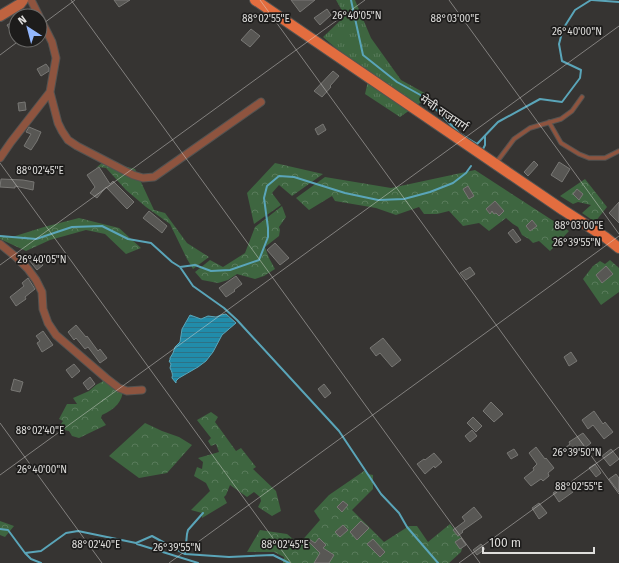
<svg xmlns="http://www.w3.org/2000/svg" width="619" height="563" viewBox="0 0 619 563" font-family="'Fira Sans','Noto Sans Devanagari',sans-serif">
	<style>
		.grass { fill: url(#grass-tufts) }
		.forest { fill: url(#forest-crowns) }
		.water { fill: url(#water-rules); stroke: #5aa5b9 }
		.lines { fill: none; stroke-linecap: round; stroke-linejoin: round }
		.stream { stroke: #5aa5b9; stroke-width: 2 }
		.building { fill: #585754; stroke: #787774 }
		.lane-casing { stroke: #545351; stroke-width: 5.5 }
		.street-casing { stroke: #545351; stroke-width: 9 }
		.secondary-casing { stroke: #545351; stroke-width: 12 }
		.primary-casing { stroke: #545351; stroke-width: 12 }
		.lane { stroke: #8e543f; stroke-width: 3.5 }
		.street { stroke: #8e543f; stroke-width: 7 }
		.secondary { stroke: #be6340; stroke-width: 10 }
		.primary { stroke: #e36d3f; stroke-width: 10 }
		.ticks { fill: none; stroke: #dfdedc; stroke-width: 1; stroke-opacity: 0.45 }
		.labels { text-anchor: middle; stroke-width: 3.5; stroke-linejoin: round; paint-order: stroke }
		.street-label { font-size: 12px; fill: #dfdedc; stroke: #1d1c1b }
		.ticks-label { font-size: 10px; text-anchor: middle; fill: #dfdedc; stroke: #1d1c1b; stroke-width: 3.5; stroke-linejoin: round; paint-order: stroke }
	</style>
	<defs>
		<pattern id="grass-tufts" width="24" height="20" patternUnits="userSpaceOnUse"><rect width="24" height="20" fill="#3e6640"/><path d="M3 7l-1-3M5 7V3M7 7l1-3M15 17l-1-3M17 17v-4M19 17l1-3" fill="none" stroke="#597b5b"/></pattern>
		<pattern id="forest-crowns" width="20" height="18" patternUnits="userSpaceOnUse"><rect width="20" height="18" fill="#3e6640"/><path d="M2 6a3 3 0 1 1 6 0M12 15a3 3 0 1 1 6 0" fill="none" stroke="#597b5b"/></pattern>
		<pattern id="water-rules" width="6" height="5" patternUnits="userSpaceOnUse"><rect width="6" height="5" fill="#218caa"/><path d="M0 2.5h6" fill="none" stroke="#2d7286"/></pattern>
	</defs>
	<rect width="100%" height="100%" fill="#363432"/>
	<!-- grass -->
	<path class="grass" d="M336,0h19l16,38 30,42 29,16 -30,21 -35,-23 4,-17 -46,-40 22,-21z"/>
	<!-- forest -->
	<path class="forest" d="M104,161l31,8 19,41 11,3 22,30 22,14 -16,12 -6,-10 -17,-35 -24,-17 -20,-17 -20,-22 -7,-1 -3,1z
		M275,163l48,11 -31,22 -13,-11 -7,8 9,12 -27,19 -7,-31z
		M475,170l94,61 -19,20 -11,-10 -6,2 -4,-4 -7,-4 -4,-8 -5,-3 -7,-6 -17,13 -10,-8 -16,3 -14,-15 -12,3h-13l-5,-7 -23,8 -20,-7 -41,-7 -3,-5 -23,14 -13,-12 29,-21 66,11z
		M585,179l22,28 -12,15 -13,-9 9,-8 -13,-3 -5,2 -13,-8z
		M282,206l4,11 -7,10 1,3 -1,6 -14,11 4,11 6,11 -11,7 -9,3 -18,-5 -9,6 -10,3 -16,-3 -7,-8 15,-12 13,7 22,-14 10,-26z
		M79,218l40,10 22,20 -15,6 -21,-20 -19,-4 -36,10 -24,11 -26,-12v-4l12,2 32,-10z
		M610,260l9,8v24l-18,13 -18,-26 10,-13 7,-5 5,3z
		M107,379l16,9c0,14 -8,21 -21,27l-1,3 5,7 -27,13 -7,-2 -3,-5 -5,-1 -5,-3 4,-6 -4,-2 8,-15h10l-4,-6 16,-7 7,-6z
		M211,412l7,5 -3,5 21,29 5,-3 15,19 -3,2 23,22 5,20 -9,5 -14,-9 3,-6 -1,-4 -6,-5 -7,5 -17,-12 -4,10 -2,2 3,6 -25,15v-5l-11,-3 19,-19 -4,-8 -12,-7 3,-9 5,2 1,-7 -5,-4 21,-6 -3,-8 -5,2 -3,-5 3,-3 -14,-18z
		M145,423l17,8 17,6 13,8 -25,28 -28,5 -30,-22z
		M364,471l4,3 5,1v14l-21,21 32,32 25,-16h8l11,16 22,-18 14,18 -3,10 -12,11h-166l1,-6 -10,-5h-27l13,-22 27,4 12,10 21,-24 -6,-9 15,-16z
		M0,521l14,5 -9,11 -5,-2z"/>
	<!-- water -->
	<path class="water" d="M226,314l10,9 -14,12 -9,17 -7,9 -8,6 -19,11 -3,3v2l-4,-5c1,-4 0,-6 -2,-10l1,-4 -2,-3 1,-1v-2l3,-5 2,-6 5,-5 2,-13 8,-14 11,4 7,-3 8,1 5,-2z"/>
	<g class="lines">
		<!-- stream -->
		<path class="stream" d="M351,0l12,55 34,27 27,15 35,36 18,11 21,-22 42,-23 22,3 18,-24 1,-8 -19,-9 -3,-17 4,-15 12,-19 16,-10
			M592,0l27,2
			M482,151l3,-6v-9
			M0,236l36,3 36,-12 30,-1 26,13 23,4 21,19 8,5 15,-2 16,6 19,-1 29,-10 9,-23v-9l-4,-30 3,-12 12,-10 15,1 51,16 33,7 26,-1 26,-7 23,-9 13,-10 5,-7
			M180,267l13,19 31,22 13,12 102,111 42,63 18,19 8,14 31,36
			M0,529l8,1 17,23 16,-2 25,-18 12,-2 58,12 16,-7 33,18 44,3 44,-2 16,8
			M137,544l61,19
			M25,553l6,6 10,4
			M185,554l2,-20 1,-4 15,-17"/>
	</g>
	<!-- building -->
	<path class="building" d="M114,0h16l-11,7z
		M291,0h24l-15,12z
		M30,9l3,7h-15z
		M327,9l4,6 -11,10 -6,-7z
		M12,22l4,7v11l-9,-15z
		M251,29l9,7 -10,11 -9,-7z
		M46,64l3,4v3l-8,5 -4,-7z
		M333,71l6,5 -9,10 1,1 -9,10 -8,-6z
		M25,102l1,8 -7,1 -1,-8z
		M323,124l3,6 -8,5 -3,-6z
		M29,127l12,5 -4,9 -6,9 -7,-4 7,-12 -5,-2z
		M534,161l4,4 -10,11 -4,-4z
		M559,162l11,7 -8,13 -11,-7z
		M99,167l11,17 3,-3 21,21 -7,7 -21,-22 -9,11 -7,-5 5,-6 -8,-12z
		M1,179l22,1 11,2 -1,8 -18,-4v2l-15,-1z
		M468,186l6,10 -5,3 -6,-10z
		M577,189l6,5 -4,6 -6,-6z
		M495,201l9,10 -5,5 -3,-3 -2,1 -2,-3 -2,3 -4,-5z
		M619,202v21l-10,-10z
		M149,211l18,15 -5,7 -19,-15z
		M532,220l5,6 -7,5 -4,-5z
		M513,229l8,11 -5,3 -8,-10z
		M275,243l14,15 -9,7 -13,-15z
		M35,255l8,10 -6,5 -8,-10z
		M606,266l7,8 -11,9 -6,-8z
		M470,267l5,7 -9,6 -6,-7z
		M236,276l6,8 -8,6 1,1 -9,6 -7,-9z
		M28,278l7,11 -10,8 1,2 -10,7 -6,-9 14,-11 -2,-3z
		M76,325l10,12 1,-1 11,15 2,-2 7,9 -7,5 -12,-16 -3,2 -9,-11 -2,2 -6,-8z
		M43,331l10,14 -11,7 -5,-9 3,-2 -4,-5z
		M383,338l18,22 -9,7 -12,-14 -4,3 -6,-8z
		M571,352l6,9 -8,5 -5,-9z
		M74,364l6,7 -8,7 -6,-8z
		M90,377l5,7 -7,6 -5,-7z
		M14,379l9,3 -3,10 -9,-2z
		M324,384l7,9 -6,5 -7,-9z
		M491,402l12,12 -9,8 -11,-11z
		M594,411l9,13 2,-2 8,10 -9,7 -11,-14 -5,4 -6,-9z
		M473,417l9,9 -6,6 -9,-9z
		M472,430l5,6 -7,6 -5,-6z
		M583,433l8,10 -14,11 -2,-3 -5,4 -5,-7 5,-4 -1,-2z
		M536,447l9,12 1,-1 8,10 -6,5 1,3 -6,5 -2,-2 -10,7 -7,-8 10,-8 -1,-2 4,-4 -8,-11z
		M514,449l4,6 -7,4 -4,-6z
		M611,449l8,10 -9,7 -8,-10z
		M434,453l8,9 -7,6 -1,-2 -9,8 -8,-10 7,-5 1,1z
		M595,464l6,9 -5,4 -7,-9z
		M616,474l3,4v14l-10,-13z
		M567,483l6,9 -14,10 -6,-9z
		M343,501l5,4 -6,7 -5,-5z
		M539,503l8,10 -8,6 -7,-11z
		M474,507l8,10 -20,14 1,1 -5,4 -5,-6 12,-9 -3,-4z
		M361,521l8,7 -12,12 -7,-8z
		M343,525l5,5 -8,7 -5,-5z
		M319,538l7,7 -3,3 11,7 -5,8h-15l6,-10 -12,-12 1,-2 6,4z
		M461,538l5,7 -6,4 -5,-7z
		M373,539l12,13 -5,5 -13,-13z
		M481,544l4,5 -8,6 -4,-5z"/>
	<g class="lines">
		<!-- lane casing -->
		<g class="lane-casing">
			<path id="lane" d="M549,122l12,21 18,11 10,4h16l14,-7
				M496,163l18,-24 16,-11 31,-9 11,-8 10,-14"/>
		</g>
		<!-- street casing -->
		<g class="street-casing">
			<path id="street" d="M31,0l8,16
				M50,92l8,31 4,8 6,9 9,6 56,29 10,3 11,-1 107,-75
				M0,158l11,-16 39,-50 6,-34 -4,-16 -12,-24
				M0,244l16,13 12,12 8,11 6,12 1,17 5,14 8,12 50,43 13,10 8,3 15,-1"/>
		</g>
		<!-- secondary casing -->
		<g class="secondary-casing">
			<path id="secondary" d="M0,16l20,-12 3,-4"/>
		</g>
		<!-- primary casing -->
		<g class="primary-casing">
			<path id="primary" d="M255,0l308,210 42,27 14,11"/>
		</g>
		<!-- lane -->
		<use href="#lane" class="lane"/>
		<!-- street -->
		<use href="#street" class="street"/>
		<!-- secondary -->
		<use href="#secondary" class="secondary"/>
		<!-- primary -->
		<use href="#primary" class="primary"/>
	</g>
	<!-- ticks -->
	<path class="ticks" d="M71,0l409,563M260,0l359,494M449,0l170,234M40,26l35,-26M0,55l20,-15M0,163l291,400M0,265l365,-265M0,423l102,140M0,475l619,-449M169,563l450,-327M459,563l160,-116"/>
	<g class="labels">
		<!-- street labels -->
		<g class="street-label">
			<text transform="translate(444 113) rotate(34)" y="4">मेची राजमार्ग</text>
		</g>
	</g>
	<g class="ticks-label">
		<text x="357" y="19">26°40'05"N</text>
		<text x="266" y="22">88°02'55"E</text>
		<text x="455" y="22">88°03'00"E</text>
		<text x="577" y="35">26°40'00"N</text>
		<text x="40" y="174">88°02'45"E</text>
		<text x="579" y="229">88°03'00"E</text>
		<text x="577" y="246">26°39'55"N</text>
		<text x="42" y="263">26°40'05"N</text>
		<text x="40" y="434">88°02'40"E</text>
		<text x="577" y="456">26°39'50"N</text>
		<text x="42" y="473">26°40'00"N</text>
		<text x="579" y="490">88°02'55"E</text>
		<text x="96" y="548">88°02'40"E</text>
		<text x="285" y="548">88°02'45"E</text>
		<text x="177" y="551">26°39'55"N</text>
	</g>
	<!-- north arrow -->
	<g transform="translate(28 28) rotate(324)"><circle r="19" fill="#1d1c1b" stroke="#6b6a68"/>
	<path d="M0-3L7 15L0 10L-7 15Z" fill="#92b7fd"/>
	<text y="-6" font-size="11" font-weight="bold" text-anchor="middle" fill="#dfdedc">N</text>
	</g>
	<!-- scale -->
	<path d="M483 547v6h111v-6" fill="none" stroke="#dfdedc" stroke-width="2"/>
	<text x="489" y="547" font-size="12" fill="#dfdedc" stroke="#1d1c1b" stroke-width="3" paint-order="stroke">100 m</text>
</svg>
